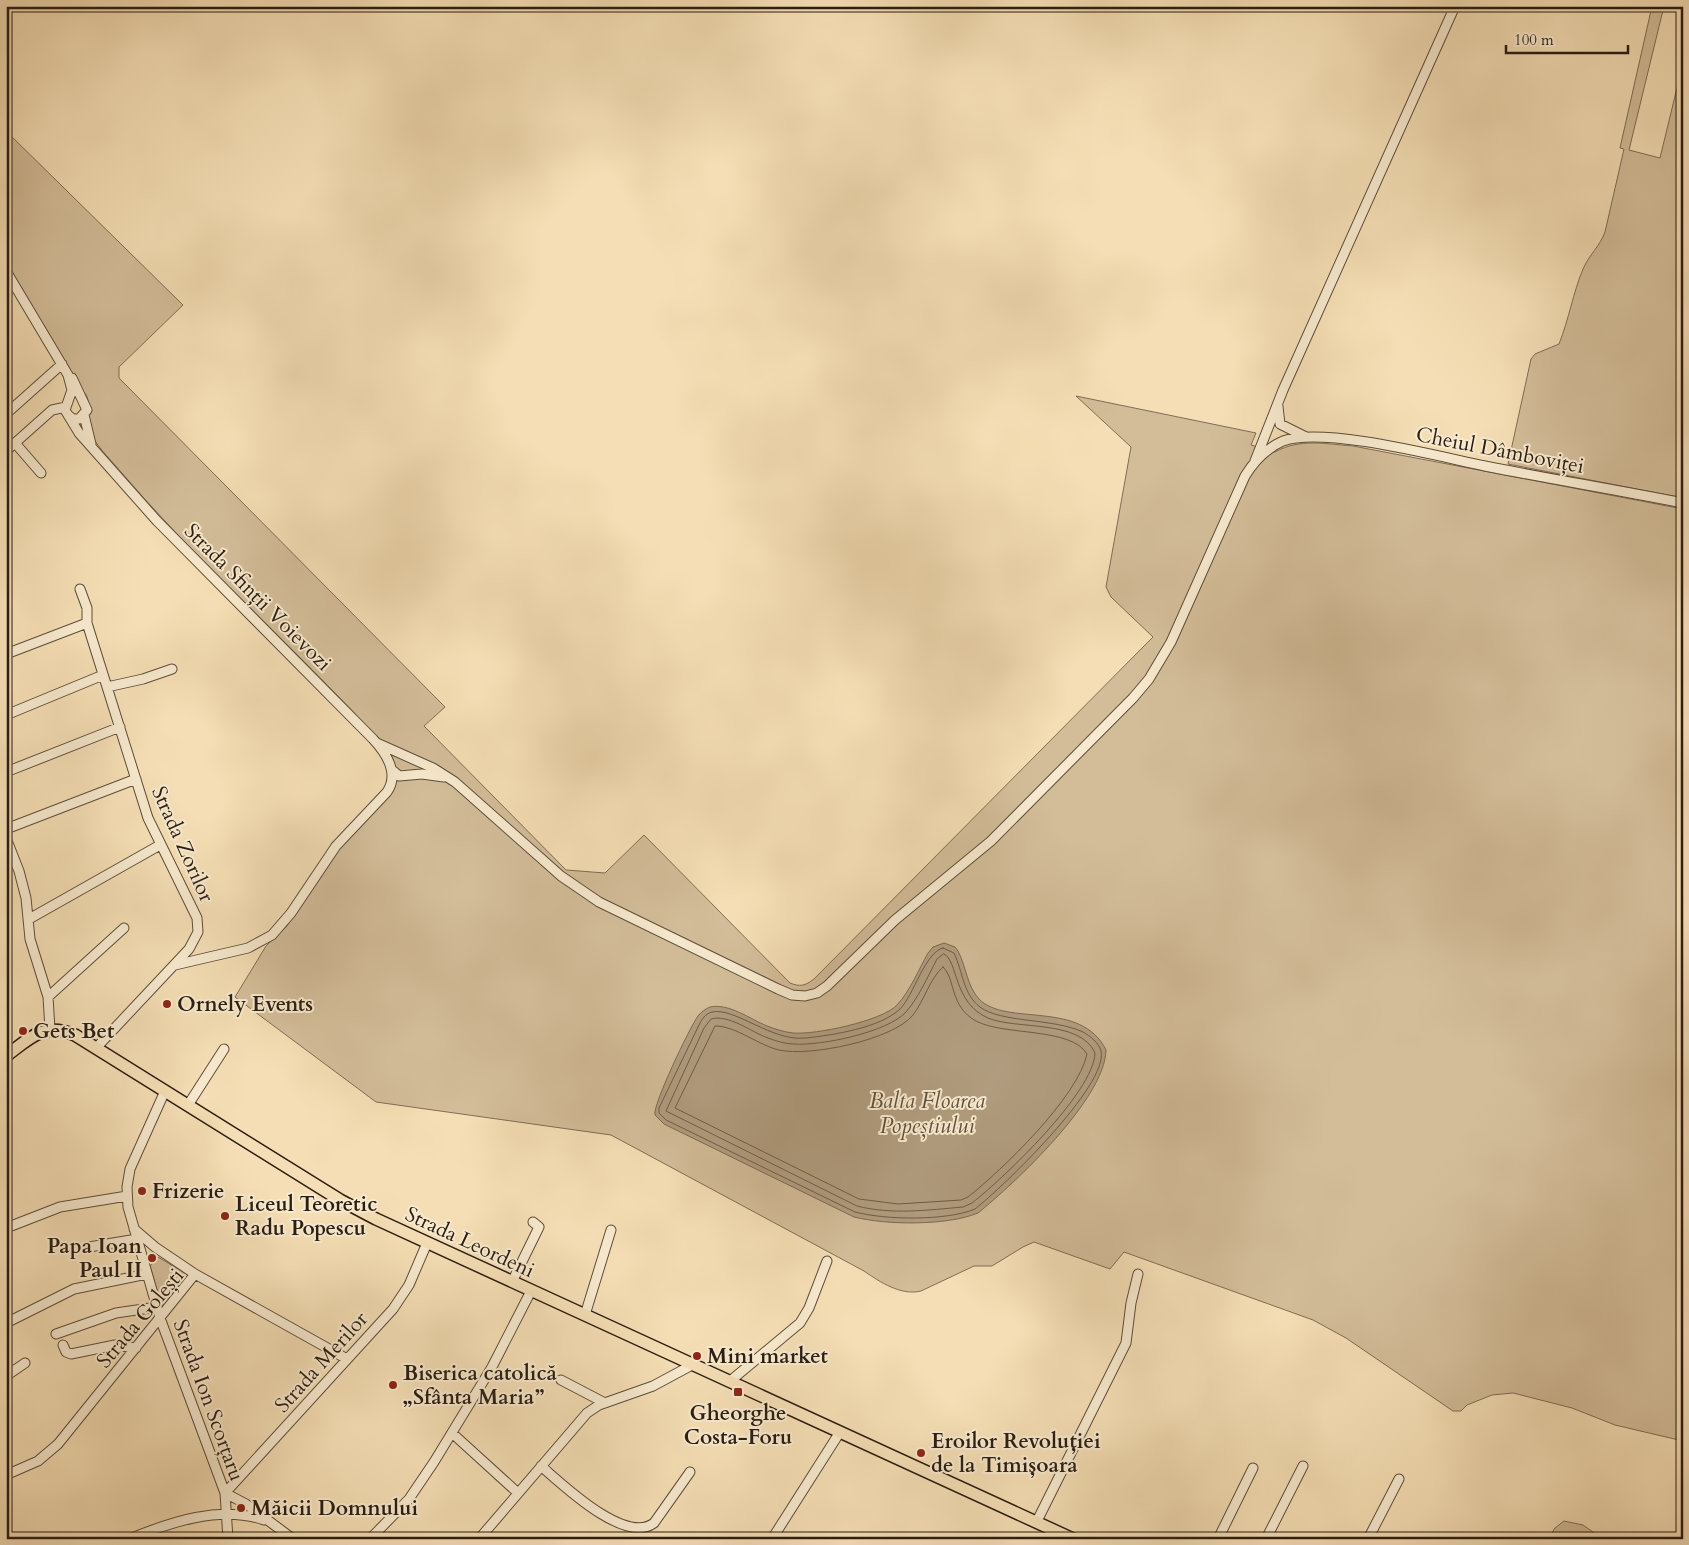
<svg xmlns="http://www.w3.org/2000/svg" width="1689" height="1545" viewBox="0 0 1689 1545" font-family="Cardo,serif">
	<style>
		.green { fill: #d3bd99; stroke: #7f6d56 }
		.water { fill: #b09c7e; stroke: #7b6953 }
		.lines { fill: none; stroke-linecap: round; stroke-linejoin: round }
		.shore { stroke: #6e5c48; stroke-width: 1 }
		.minor-casing { stroke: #5e4d3b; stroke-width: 11 }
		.major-casing { stroke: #2b1d12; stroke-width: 14 }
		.minor { stroke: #f8eacf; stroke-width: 9 }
		.major { stroke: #f5deb5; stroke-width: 11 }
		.poi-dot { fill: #8f2418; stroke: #f8eacf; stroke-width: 2 }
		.labels { text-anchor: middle; stroke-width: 4; stroke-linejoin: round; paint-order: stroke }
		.street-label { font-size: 21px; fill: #2b1d12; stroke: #f8eacf }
		.poi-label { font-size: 21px; font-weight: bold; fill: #2b1d12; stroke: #f8eacf; text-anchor: start }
		.water-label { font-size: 22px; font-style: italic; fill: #60503d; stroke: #f8eacf }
	</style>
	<rect width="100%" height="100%" fill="#f5deb5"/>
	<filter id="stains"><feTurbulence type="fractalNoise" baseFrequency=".004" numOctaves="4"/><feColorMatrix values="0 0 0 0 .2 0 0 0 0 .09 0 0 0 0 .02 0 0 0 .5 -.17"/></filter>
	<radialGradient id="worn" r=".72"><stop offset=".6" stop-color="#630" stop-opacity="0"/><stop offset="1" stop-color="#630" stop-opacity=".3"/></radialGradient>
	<!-- green -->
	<path class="green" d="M1652,6h12l-35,144 31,8 23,-95v435l-175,-34 23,-105 4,-5 24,-10c10,-25 14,-51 24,-75 6,-14 17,-23 22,-37l19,-83 -4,-1z
		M6,131l177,174 -64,62v11l326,329 -21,19 142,144 39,3 39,-38 146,148c10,4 15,3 24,-4l339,-342 -42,-40 -5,-10 25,-140 -55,-51 180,37 -5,12 24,7c25,-14 51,-8 78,-6l330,63v932l-68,-16 -43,-17 -59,-15 -21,2 -25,10 -6,6h-8l-107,-73 -33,-18 -189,-68 -14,17 -76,-27 -11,5 -31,19h-18l-53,25c-20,5 -41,-9 -57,-20l-253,-136 -235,-33 -141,-105 31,-51 21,-20 31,-49 68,-89 3,-17 -11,-33c-86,-93 -182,-177 -264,-274 -9,-10 -25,-27 -27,-41 -3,-13 8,-24 -7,-34l-74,-123z
		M158,1257l30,18 -26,32 -12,-41z
		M1564,1521l19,4 20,14h-55l7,-11z"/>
	<!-- water -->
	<path class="water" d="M944,943l11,4 3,4c8,15 9,35 21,48 27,28 102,0 127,51 -1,49 -91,133 -128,163 -32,13 -92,12 -124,4l-190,-93 -9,-9c-3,-9 35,-88 43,-99 3,-4 7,-7 12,-9 19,-4 40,12 57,19 8,3 17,6 26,7 22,2 89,-12 104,-28 13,-14 22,-36 31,-52l5,-6z"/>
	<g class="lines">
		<!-- shore -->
		<path class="shore" d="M943,948l11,5c9,19 9,41 26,54 21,16 73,11 103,25 7,4 16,11 18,19 8,34 -99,137 -126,158 -29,12 -89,11 -120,3l-189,-92 -7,-7v-5l40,-83c3,-6 6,-11 13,-13 23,-5 60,30 94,26 27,-3 74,-10 94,-29 14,-14 25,-57 43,-61z
			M944,954c14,6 9,49 44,64 28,12 92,1 107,35 -1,39 -92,126 -123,150l-9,4c-35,3 -71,8 -106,-1l-191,-95 38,-83 7,-9c18,-5 40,13 57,19 8,3 17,6 26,6 27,2 94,-12 112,-32 13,-15 22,-36 31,-53z
			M943,967c13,12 6,39 33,54 28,15 95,6 111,33 -9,43 -85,116 -119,143l-7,3 -63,4 -39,-5 -184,-91 40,-82c21,0 43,19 64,24 30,7 114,-10 134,-35 11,-14 17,-37 30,-48z"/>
		<!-- minor casing -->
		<g class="minor-casing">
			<path id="minor" d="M6,271l62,104 4,15 -7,20 14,23 78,88 216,218c13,14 27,34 14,53l-51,54 -45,67 -19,22 -24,13 -73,17
				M1278,406l2,18 26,13
				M6,414l56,-50
				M68,415l5,4h6l8,-9 -15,-32
				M84,415l7,29
				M15,443l26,30
				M6,451l46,-41 14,-3
				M1255,461l28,-71 172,-384
				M80,589l7,19v15l61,195 49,100 1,14 -9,17 -92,98
				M6,654l81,-31
				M107,687l36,-8 29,-10
				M6,715l97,-40
				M377,743l56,25 22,14 106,94 38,26 179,87 14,6 13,1 12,-3 10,-7 68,-66 96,-79 142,-143 16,-19 22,-37 74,-166c9,-15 22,-28 38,-35 40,-15 158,16 202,25 66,13 132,24 198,37
				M392,770l7,6 23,-2 22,3
				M6,772l114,-45
				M6,829l130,-50
				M6,838l13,33 7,27 4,41 18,58 2,32
				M29,919l131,-74
				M48,997l76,-69
				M165,1091l-35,78 -3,18 1,20 32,111 65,175 3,46
				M188,1105l36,-56
				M6,1228l54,-21 67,-11
				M134,1229l21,18 40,27 152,85
				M89,1247l48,-8
				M512,1282l27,-55 -6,-5
				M585,1315l26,-85
				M6,1323l68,-34 73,-15
				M56,1334l60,-21 41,-6
				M63,1345l3,7 5,2 44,-9 21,3
				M6,1376l19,-13
				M561,1380l44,23
				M729,1382l71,-59 9,-15 18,-47
				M452,1433l66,60
				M541,1466c21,18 84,79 113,57l36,-51
				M6,1475l32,-14 20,-17 137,-170
				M1037,1521l89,-178 5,-40 7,-29
				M129,1539c42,-17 91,-34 135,-19
				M293,1539l-47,-35 -21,-11 168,-184 16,-24 18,-42
				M370,1539l39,-40 25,-37 58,-95 39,-76
				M479,1539l108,-126 12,-8 54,-19 39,-21
				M772,1539l68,-107
				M1218,1539l35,-71
				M1266,1539l37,-73
				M1368,1539l31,-60"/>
		</g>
		<!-- major casing -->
		<g class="major-casing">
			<path id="major" d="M6,1056c24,-18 37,-34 69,-21l265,165 36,19 697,320"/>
		</g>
		<!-- minor -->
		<use href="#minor" class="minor"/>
		<!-- major -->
		<use href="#major" class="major"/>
	</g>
	<!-- markers -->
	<g class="poi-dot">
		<circle cx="167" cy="1004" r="5"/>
		<circle cx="23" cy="1031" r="5"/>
		<circle cx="142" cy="1191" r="5"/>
		<circle cx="225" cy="1216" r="5"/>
		<circle cx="152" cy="1258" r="5"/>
		<circle cx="697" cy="1356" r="5"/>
		<circle cx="393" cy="1385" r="5"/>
		<rect x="733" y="1387" width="10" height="10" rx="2.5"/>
		<circle cx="921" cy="1453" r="5"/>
		<circle cx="241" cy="1508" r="5"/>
	</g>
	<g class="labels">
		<!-- street labels -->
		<g class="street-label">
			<text transform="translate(1500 450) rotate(11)" y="7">Cheiul Dâmboviței</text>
			<text transform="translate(258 597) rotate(45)" y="7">Strada Sfinții Voievozi</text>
			<text transform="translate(183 844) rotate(66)" y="7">Strada Zorilor</text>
			<text transform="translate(470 1242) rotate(25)" y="7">Strada Leordeni</text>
			<text transform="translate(140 1318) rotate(-50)" y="7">Strada Golești</text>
			<text transform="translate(321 1362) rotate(-48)" y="7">Strada Merilor</text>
			<text transform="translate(209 1400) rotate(70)" y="7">Strada Ion Scorțaru</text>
		</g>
		<!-- poi labels -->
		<g class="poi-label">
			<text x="177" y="1011">Ornely Events</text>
			<text x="33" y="1038">Gets Bet</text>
			<text x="152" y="1198">Frizerie</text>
			<text x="235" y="1211">Liceul Teoretic<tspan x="235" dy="24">Radu Popescu</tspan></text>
			<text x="142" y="1253" text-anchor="end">Papa Ioan<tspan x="142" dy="24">Paul II</tspan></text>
			<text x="707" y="1363">Mini market</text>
			<text x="403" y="1380">Biserica catolică<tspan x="403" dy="24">„Sfânta Maria”</tspan></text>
			<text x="738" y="1420" text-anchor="middle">Gheorghe<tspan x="738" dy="24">Costa-Foru</tspan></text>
			<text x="931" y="1448">Eroilor Revoluției<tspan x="931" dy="24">de la Timișoara</tspan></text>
			<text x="251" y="1515">Măicii Domnului</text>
		</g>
		<!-- water labels -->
		<g class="water-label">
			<text x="927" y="1108">Balta Floarea<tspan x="927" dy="25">Popeștiului</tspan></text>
		</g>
	</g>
	<!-- margin -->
	<rect width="1689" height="1545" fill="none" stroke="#f5deb5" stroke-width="25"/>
	<rect x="8" y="8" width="1674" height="1530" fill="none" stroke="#2b1d12" stroke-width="2.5"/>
	<rect x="12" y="12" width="1664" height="1520" fill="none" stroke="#2b1d12"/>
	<!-- scale -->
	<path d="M1506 45v8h122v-8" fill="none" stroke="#2b1d12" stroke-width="2.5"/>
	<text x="1514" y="45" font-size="15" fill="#2b1d12" stroke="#f8eacf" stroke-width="4" paint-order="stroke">100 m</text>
	<rect width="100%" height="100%" filter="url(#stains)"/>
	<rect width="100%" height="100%" fill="url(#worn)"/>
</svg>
